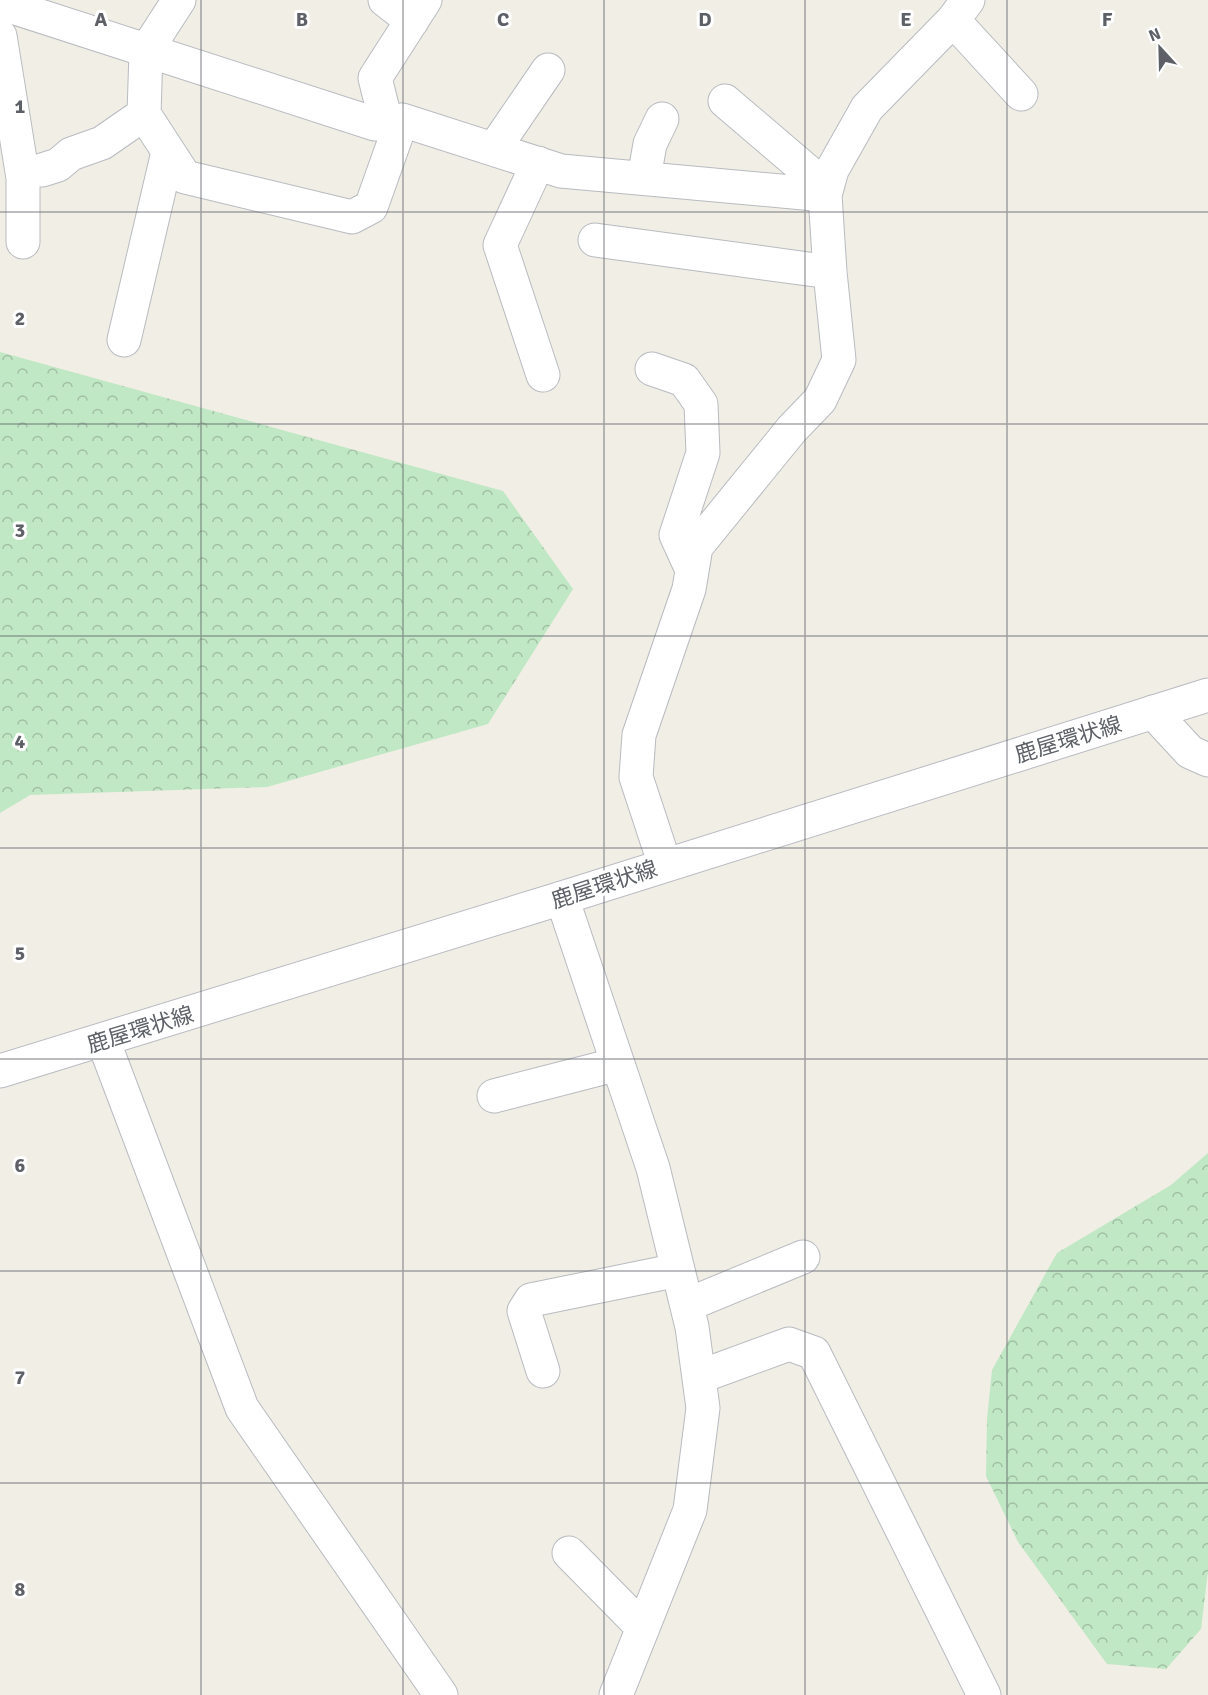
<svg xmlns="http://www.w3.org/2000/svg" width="1208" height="1695" viewBox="0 0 1208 1695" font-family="Signika,'Noto Sans JP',sans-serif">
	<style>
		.forest { fill: url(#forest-crowns) }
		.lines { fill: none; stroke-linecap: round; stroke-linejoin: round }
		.street-casing { stroke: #b8bbc0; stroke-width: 35 }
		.secondary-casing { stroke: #b9bbc2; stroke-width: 35 }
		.street { stroke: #fff; stroke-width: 33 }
		.secondary { stroke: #fff; stroke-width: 33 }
		.grid { fill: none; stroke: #5d6167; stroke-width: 1.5; stroke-opacity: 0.55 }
		.labels { text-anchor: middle; stroke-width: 6; stroke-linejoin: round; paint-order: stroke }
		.street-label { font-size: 22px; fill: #5d6167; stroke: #fff }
		.grid-label { font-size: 20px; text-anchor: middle; font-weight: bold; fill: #5d6167; stroke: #fff; stroke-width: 6; stroke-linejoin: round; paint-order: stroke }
	</style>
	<defs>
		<pattern id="forest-crowns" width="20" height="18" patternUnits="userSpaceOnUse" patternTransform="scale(1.5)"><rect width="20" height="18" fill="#c1e8c4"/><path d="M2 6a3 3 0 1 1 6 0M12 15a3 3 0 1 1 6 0" fill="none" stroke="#a0bfa3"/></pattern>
	</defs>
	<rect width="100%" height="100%" fill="#f0eee5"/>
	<!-- forest -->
	<path class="forest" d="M0,352l503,139 70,98 -85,135 -221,63 -237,8 -30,18z
		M1208,1153v418l-7,58 -35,40 -59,-5 -89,-122 -32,-66 1,-57 5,-49 65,-117 114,-68z"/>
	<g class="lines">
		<!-- street casing -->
		<g class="street-casing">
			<path id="street" d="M179,0l-33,51 -2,63 41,63 167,40 19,-10 31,-87
				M385,0l27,21
				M0,3l375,121 27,-4 159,51 264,24
				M953,20l68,74
				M0,36l23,142v64
				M725,101l102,87
				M386,122l-11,-44 50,-78
				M494,149l54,-79
				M538,163l-38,82 43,130
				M42,170l16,-5 13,-11 31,-11 42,-29
				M644,178l6,-34 12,-25
				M595,240l235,32
				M124,340l44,-188
				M652,369l32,11 17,24 2,49 -27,82 16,35
				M1153,712l37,40 18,8
				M665,865l-29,-88 3,-42 50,-146 7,-42 96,-118 28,-29 19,-40 -9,-88 -5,-77 7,-25 35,-62 86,-88 15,-20
				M562,898l91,270 39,159 11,81 -13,102 -74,185
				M103,1040l139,368 199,287
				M494,1096l124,-32
				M687,1305l116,-48
				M543,1371l-19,-60 7,-11 147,-30
				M699,1377l90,-33 25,9 170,342
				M569,1553l74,75"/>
		</g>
		<!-- secondary casing -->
		<g class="secondary-casing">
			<path id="secondary" d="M0,1071l562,-173 646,-203"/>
		</g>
		<!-- street -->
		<use href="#street" class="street"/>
		<!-- secondary -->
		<use href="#secondary" class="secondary"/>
	</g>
	<!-- grid -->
	<path class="grid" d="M201,0v1695M403,0v1695M604,0v1695M805,0v1695M1007,0v1695M0,212h1208M0,424h1208M0,636h1208M0,848h1208M0,1059h1208M0,1271h1208M0,1483h1208"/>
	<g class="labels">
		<!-- street labels -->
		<g class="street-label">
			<text transform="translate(1068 739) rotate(-17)" y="8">鹿屋環状線</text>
			<text transform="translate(604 884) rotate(-18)" y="8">鹿屋環状線</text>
			<text transform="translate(140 1029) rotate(-17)" y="8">鹿屋環状線</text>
		</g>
	</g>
	<g class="grid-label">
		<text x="101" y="26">A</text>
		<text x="302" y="26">B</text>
		<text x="503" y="26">C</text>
		<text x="705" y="26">D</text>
		<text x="906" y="26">E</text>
		<text x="1107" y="26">F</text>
		<text x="20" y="113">1</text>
		<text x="20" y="325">2</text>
		<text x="20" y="537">3</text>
		<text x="20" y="748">4</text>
		<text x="20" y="960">5</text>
		<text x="20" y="1172">6</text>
		<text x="20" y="1384">7</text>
		<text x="20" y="1596">8</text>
	</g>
	<!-- north arrow -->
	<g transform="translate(1160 48) rotate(338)" stroke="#ffffff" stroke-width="4.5" paint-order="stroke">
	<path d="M0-4.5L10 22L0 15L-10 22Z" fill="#5d6167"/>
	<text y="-9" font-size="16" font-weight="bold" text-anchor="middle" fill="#5d6167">N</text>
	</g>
</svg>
